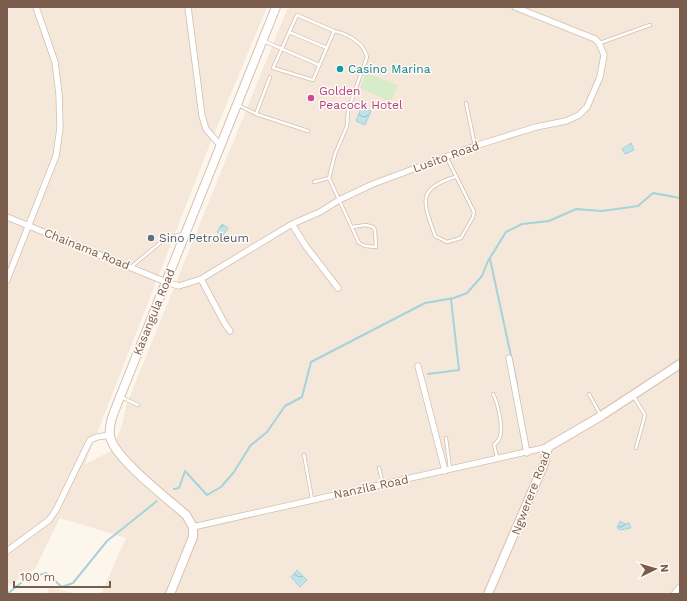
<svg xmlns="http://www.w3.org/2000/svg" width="687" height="601" viewBox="0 0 687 601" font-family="'Work Sans',sans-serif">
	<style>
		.residential { fill: #f5e8da }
		.green { fill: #d8ecc9 }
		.water { fill: url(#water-waves); stroke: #a5d3da }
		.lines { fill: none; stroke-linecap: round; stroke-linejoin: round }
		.stream { stroke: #a5d3da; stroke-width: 2 }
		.lane-casing { stroke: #d1beb0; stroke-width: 4 }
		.street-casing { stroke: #d1beb0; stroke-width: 7 }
		.secondary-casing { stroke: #d6c0b0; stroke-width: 10 }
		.lane { stroke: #fff; stroke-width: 2.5 }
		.street { stroke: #fff; stroke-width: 5.5 }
		.secondary { stroke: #fff; stroke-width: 8 }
		.culture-dot { fill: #0f9aa8; stroke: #fffaf3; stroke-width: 1.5 }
		.hotel-dot { fill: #d1479c; stroke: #fffaf3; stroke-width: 1.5 }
		.service-dot { fill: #5c6f8a; stroke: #fffaf3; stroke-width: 1.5 }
		.labels { text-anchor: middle; stroke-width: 3; stroke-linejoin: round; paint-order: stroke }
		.culture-label { font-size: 12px; fill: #0d838f; stroke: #fffaf3; text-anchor: start }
		.hotel-label { font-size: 12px; fill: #b23c85; stroke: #fffaf3; text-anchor: start }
		.street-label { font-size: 12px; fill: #7a5c4d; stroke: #fffaf3 }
		.service-label { font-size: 12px; fill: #4e5e75; stroke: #fffaf3; text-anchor: start }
	</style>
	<defs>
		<pattern id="water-waves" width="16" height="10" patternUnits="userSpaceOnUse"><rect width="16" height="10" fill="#bfe3e8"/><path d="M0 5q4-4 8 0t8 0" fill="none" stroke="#a0bbbe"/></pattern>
	</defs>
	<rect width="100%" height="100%" fill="#fdf6ec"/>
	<!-- residential -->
	<path class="residential" d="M7,7h260l-57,137 -125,320 26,-13 11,-26 5,-22 161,-396h392v587h-579l25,-56 -66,-20 -25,51 -28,17z
		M50,587l26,7h-30z"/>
	<!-- green -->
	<path class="green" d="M366,73l32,12 -7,17 -31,-14z"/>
	<!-- water -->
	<path class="water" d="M362,104l2,4 7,3 -6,14 -9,-4 4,-10 -1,-5z
		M631,143l3,7 -9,4 -3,-5z
		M222,224l6,4 -7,10v-3l-4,-3z
		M620,521l5,3 4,-1 2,5 -11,2 -3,-2z
		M297,570l10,10 -7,7 -9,-10z"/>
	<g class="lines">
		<!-- stream -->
		<path class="stream" d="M490,259l27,125
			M428,374l31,-4 -8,-71
			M174,489l5,-1 6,-17 22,24 14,-8 13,-15 16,-26 17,-14 18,-26 17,-9 9,-35 114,-59 29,-5 13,-5 15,-17 6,-15 18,-29 16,-8 27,-3 27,-12 26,2 36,-5 15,-13 27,5
			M7,594l19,-15 20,-6 16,14 11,-4 34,-42 50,-40"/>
		<!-- lane casing -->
		<g class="lane-casing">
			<path id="lane" d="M334,31l-37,-16 -24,53 40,12 21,-49c14,3 30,12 33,26l-19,53 -1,16 -12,28 -6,24 30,65 6,3 11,1 -1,-17 -2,-3 -7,-2 -14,2
				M289,32l38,16
				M264,41l55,24
				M600,43l50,-18
				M466,103l9,43
				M238,105l18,9 52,17
				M256,114l14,-37
				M447,158l27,54 -1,5 -12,21 -14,4 -12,-6c-11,-33 -20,-47 20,-59
				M314,182l15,-4
				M131,267l35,-29 17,-4
				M493,394c5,9 10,32 7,43 -1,3 -4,6 -6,8l3,12
				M589,394l11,20
				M121,397l17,8
				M634,397l11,18 -9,33
				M446,438l4,31
				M304,455l8,44
				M379,468l4,16"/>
		</g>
		<!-- street casing -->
		<g class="street-casing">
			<path id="street" d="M188,7l14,109 4,13 14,16
				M7,217l159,65 13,4 22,-7 91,-55 28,-12 19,-12 34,-16 102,-38 61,-19 30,-6 13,-6 8,-8 13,-30 4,-22 -5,-12 -4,-4 -80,-32
				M292,224l13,21 33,43
				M201,279l24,45 5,7
				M7,280l49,-124 4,-28 -1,-34 -4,-32 -19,-55
				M509,358l18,95
				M418,366l27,105
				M193,527l355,-80
				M7,551l42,-31 7,-10 34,-70 7,-3 13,-2
				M674,594l6,-7"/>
		</g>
		<!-- secondary casing -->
		<g class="secondary-casing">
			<path id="secondary" d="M170,594l23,-57v-10l-7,-12c-17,-15 -74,-59 -76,-79 -2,-13 6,-28 10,-39l156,-390
				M488,594l56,-130 4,-17 53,-31 79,-52"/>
		</g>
		<!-- lane -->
		<use href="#lane" class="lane"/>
		<!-- street -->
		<use href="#street" class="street"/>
		<!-- secondary -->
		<use href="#secondary" class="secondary"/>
	</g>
	<!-- markers -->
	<circle class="culture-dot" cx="340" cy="69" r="4"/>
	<circle class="hotel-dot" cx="311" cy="98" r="4"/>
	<circle class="service-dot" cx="151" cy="238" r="4"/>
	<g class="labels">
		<!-- culture labels -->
		<g class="culture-label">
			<text x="348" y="73">Casino Marina</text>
		</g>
		<!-- hotel labels -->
		<g class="hotel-label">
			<text x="319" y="95">Golden<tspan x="319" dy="14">Peacock Hotel</tspan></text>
		</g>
		<!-- street labels -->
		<g class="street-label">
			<text transform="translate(446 157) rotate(-20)" y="4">Lusito Road</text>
			<text transform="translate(87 249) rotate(22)" y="4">Chainama Road</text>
			<text transform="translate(154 312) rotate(-68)" y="4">Kasangula Road</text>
			<text transform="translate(371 487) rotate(-12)" y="4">Nanzila Road</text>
			<text transform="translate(531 493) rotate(-69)" y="4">Ngwerere Road</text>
		</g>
		<!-- service labels -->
		<g class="service-label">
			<text x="159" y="242">Sino Petroleum</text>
		</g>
	</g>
	<!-- border -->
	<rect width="687" height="601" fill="none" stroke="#7a5c4d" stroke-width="16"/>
	<!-- north arrow -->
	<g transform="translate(655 569) rotate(85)" stroke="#fffaf3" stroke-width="3" paint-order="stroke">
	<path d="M0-3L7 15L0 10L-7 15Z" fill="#7a5c4d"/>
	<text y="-6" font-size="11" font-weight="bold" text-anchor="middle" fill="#7a5c4d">N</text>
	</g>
	<!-- scale -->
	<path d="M14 581v6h96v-6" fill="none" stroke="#7a5c4d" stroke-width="2"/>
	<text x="20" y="581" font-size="12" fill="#7a5c4d" stroke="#fffaf3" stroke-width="3" paint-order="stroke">100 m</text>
</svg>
